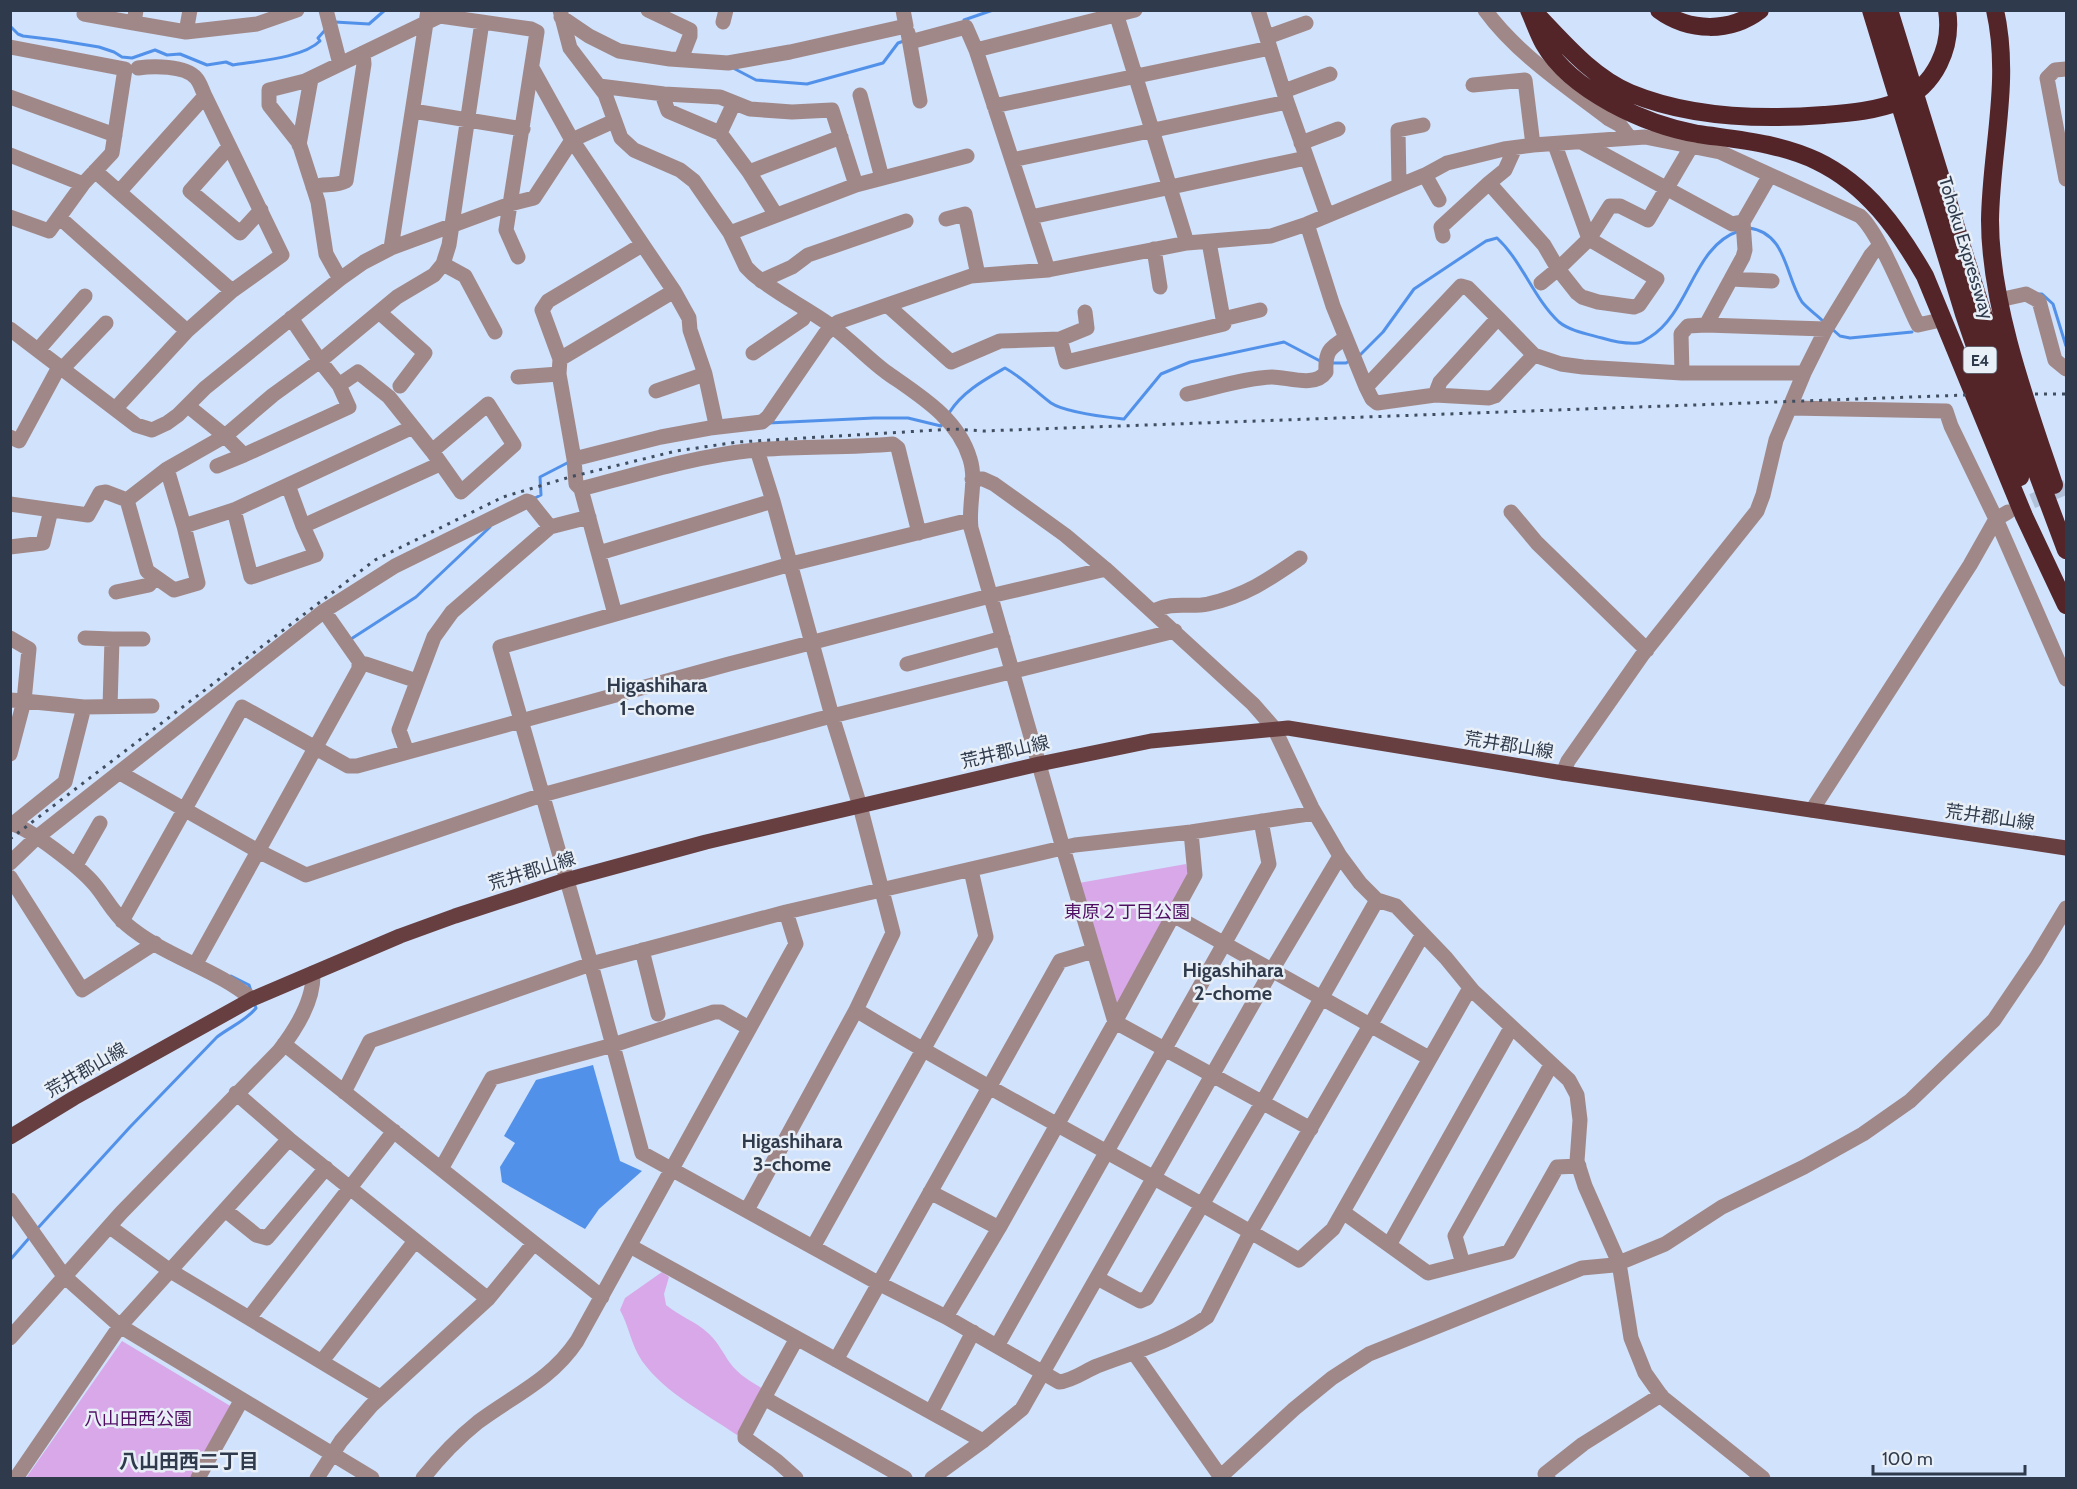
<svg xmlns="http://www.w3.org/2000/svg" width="2077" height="1489" viewBox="0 0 2077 1489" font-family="Cabin,'Noto Sans JP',sans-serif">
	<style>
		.green { fill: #d8a8e9 }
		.water { fill: #5291ea }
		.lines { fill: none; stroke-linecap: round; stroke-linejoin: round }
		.stream { stroke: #5291ea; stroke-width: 3 }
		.minor-tunnel { stroke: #b0c1d9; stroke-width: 15; stroke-dasharray: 15 8; stroke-linecap: butt }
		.minor { stroke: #a18888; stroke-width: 15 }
		.major { stroke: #683f41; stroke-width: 15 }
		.highway { stroke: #532529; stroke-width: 18 }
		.rail { stroke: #414e60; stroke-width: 3; stroke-dasharray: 3 6; stroke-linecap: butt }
		.labels { text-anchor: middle; stroke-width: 5; stroke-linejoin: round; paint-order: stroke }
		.shield { fill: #e8eff7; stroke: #66717f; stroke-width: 1.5 }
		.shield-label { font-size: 16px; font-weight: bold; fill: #2f3b4c }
		.street-label { font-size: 18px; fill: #2f3b4c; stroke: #e8eff7 }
		.park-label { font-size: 18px; fill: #510f64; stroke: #e8eff7 }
		.neighbourhood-label { font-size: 20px; font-weight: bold; fill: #2f3b4c; stroke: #e8eff7 }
	</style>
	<rect width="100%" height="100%" fill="#d0e2fc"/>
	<!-- green -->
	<path class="green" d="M1186,864l3,11 -72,133 -38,-125z
		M662,1272l7,5 -5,17 2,11c13,11 29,16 42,28 10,9 15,20 22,30 9,12 20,18 33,26l-26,46c-32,-22 -72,-42 -95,-74 -11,-16 -13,-35 -22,-51l5,-12z
		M122,1341l110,66 -39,71h-167z"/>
	<!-- water -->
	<path class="water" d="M593,1065l27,96 22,10 -43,38 -14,20 -83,-47 -2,-15 15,-24 -11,-7 32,-56z"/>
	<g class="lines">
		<!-- stream -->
		<path class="stream" d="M964,20l29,-10
			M335,22l34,2 16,-14
			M10,26l8,8 5,2 33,4 43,7 15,5 8,5 10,1 23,-8 12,5 13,-1 27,11 19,-3 7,3c24,-4 70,-7 87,-24l-2,-3 8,-9
			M735,69l21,11 51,4 76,-21 15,-20 6,-2
			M1749,228c38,5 36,48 53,74 6,7 15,13 22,20
			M2037,294h5l11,10 13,42
			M1831,328l9,8 10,2 62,-6
			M1360,355l23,-23 31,-43 72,-48 11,-3c25,23 37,61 62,84 11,9 29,12 43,16 10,3 25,6 36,5 4,0 8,-4 12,-6 40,-25 43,-91 89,-106
			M1332,363h14l5,-3
			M949,413c13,-21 35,-33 56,-45 18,10 30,23 46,35 15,10 55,14 73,16l37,-45 29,-12 94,-20 38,20
			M768,423l106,-5h34l33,8 3,-5
			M533,499l8,-4 -1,-18 31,-16
			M351,639l65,-42 74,-70
			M231,976l18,9 2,6
			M37,1229l93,-102 87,-90c13,-10 30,-17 39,-29l-2,-5
			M10,1260l20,-23"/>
		<!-- minor-tunnel -->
		<path class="minor-tunnel" d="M2011,510l55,-23"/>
		<!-- minor -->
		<path class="minor" d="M85,10l-1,4 50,9
			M136,10l-2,13 52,9 71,-8 40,-14
			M326,10l14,54
			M560,10l10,38 35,46 16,44 13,12 46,20 14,11 36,52 16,34 7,7c24,20 52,33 77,51 20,14 36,32 56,47 34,24 72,46 84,87 7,22 -2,47 1,69l92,320 52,174 196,107
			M648,10l42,20v6l-9,23
			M1115,10l72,233
			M1258,10l29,92 40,113
			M1485,10c32,44 81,76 124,109l11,6 10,13
			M561,17l28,19 30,15 51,8 58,4 62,-11 116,-26 -3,-16
			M723,22l3,-12
			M186,32l4,-22
			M908,33l12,68
			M1267,37l39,-14
			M910,42l56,-15 10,23
			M10,47l115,22 -13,84 -29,31 -34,47 -39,-14
			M138,68c14,-2 47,-3 58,10 4,4 6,12 9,18
			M532,68l40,72 102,151 15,27 1,12 15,44 10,46
			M2066,69l-11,1 -8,8 19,101
			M1473,85l52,-5 8,65
			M599,86l65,8 56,3 30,12 42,3 40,-2 24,75 -126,48
			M1284,91l46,-17
			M664,94v6l4,11 52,22
			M860,95l22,83
			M10,97l105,38
			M734,103l-14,30 29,39 27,43
			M994,106l276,-58
			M413,111l110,18
			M1301,143l37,-14
			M1583,143l149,81 11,-2
			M299,145l12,-66
			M229,147l-39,44 50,42 21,-23
			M1515,148l-10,22 -16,13 55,62 14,24 19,24 5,4 16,5 36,5 5,-2 18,-26 -68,-40 -34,-94
			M10,155l73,29
			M1012,160l275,-58
			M95,171l137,120
			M749,172l92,-35
			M1425,175l14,25
			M856,185l111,-29
			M1399,185l-1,-55 25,-5
			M313,187c11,-4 22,0 33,-6l18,-117 -1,-11
			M1031,217l275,-59
			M60,218l127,113
			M946,219l19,-5 13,61
			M1307,224l26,82 33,81 6,12 5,4 58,-8 54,3 6,-2 39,-41 27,9 22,3 99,6h122
			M1443,236l-2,-9 48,-44
			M642,245l-94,56 -6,9 18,49 -1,15 15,85 87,-22 49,-9 52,-6 6,-5 57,-83 13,-12 133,-46 77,-6 139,-27 84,-7 36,-12 118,-49 22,-12 57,-14 29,-4 112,-8 75,15 140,64c20,18 45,83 58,109l18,-4
			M391,248l37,-238
			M1154,249l6,38
			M443,264l22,12 30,56
			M1048,270l-72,-220 159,-40
			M340,279l-14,-25 -8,-52 -19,-59 -30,-38v-15l36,-9 135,-65 91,13 6,3 -31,198 12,27
			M1731,279l41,2
			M761,281l31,-14 16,-12 98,-34
			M1541,283l17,-14 31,-30 21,-33h10l28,14 43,-73
			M2008,298l18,-4 13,7 16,59 11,9
			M887,305l64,57 49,-21 60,-2 6,23 158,-38 -15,-82
			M379,312l46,41 -25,33
			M1223,319l37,-9
			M1706,325l37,-68 2,-7 -2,-28 27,-47
			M10,329l126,96 16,5 15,-7 11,-8 27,-27 135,-109 24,-17 27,-14 119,-44 24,-6 38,-58 42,-19
			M1060,339l27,-11 -2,-16
			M38,350l47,-54
			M753,353l50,-34 4,-9
			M560,359l114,-68
			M62,369l44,-46
			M1682,373l-1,-39 7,-8 18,-1 120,4
			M518,377l41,-3
			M1366,387l95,-101 7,2 30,30
			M656,391l49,-17
			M1187,394c28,-6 57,-16 85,-17 16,0 43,11 54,-5 -1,-20 3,-24 20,-34
			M1435,395l5,-13 58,-64 36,37
			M188,406l37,30 19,19 105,-48 -10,-22
			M1790,408l156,3 5,15 45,93 70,160
			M115,409l72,-78 45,-40 50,-36 -77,-159 -86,96
			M413,427l19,24 56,-47 26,41 -53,47 -29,-41
			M10,437l9,4 40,-74
			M574,459l2,25 5,5 34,125
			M217,466l27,-11
			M167,469l17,57 50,-16 179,-83 -24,-30 -31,-25 -19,13 -19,-24 -29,-43
			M972,479h11l11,5 71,51 44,37 144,132 21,24 38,80 28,48 20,27 17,17 19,6 50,52 27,33 96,89 8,15 3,25 -3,41 8,25 34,77 12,75 14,35 17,24 101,81
			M288,485l15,41
			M581,489c57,-15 115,-33 174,-39 46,-4 92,-2 138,-6l5,4 21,85
			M127,500l20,71 27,19 24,-7 -14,-57
			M10,504l78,11 12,-22 6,-1 21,8 40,-31 58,-33 48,-41 47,-34 77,-64 37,-22 9,-11 6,-19 33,-223
			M234,510l17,67 65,-22 -13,-29 137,-62
			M1511,512l26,31 110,107
			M970,520l-179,44 -291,83 91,317 51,189 236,130 68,34 113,65c13,-1 26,-11 38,-16 37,-14 78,-26 110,-49l44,-86 172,-297
			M10,547l33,-4 8,-33
			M599,553l174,-52
			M116,592l33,-7 6,-8
			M1153,611c21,-10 35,-3 55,-7 39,-9 60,-24 92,-46
			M10,638l19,11 -5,52 60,6 68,-1
			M85,638l27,1
			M360,664h6l51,17
			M907,664l96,-26
			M10,700l14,1 -14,53
			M110,707l2,-68h31
			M407,752l-8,-22 35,-93 18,-25 98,-85 39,-10
			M120,773l138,78 48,24 236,-80 278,-76 355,-88
			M1563,773l5,-12 75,-107 114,-143 6,-16 13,-55 28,-67 22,-44 45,-74 9,-10
			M1812,810l158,-245 26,-46 12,-7
			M10,823c21,6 71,45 85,62 11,13 18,28 31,39 37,32 89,44 126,75
			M14,823l51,-41 19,-75
			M10,863l26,-25 288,-227 71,-45 132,-65 3,1 20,25
			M76,865l24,-42
			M10,877l72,113 73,-47
			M1173,915l256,143
			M122,921l120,-214 106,59h9l372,-102 261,-68 116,-27
			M642,950l16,64
			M195,965l164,-296v-8l-35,-50
			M856,1010c145,88 297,164 443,250l34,-31 137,-241
			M284,1044l318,253
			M344,1092l26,-51 221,-77 195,-52 289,-67 116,-13 124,-19
			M236,1093l53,46 199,160
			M289,1139l-169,187 252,152
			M441,1169l51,-91 121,-33 101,-33h7l28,16
			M930,1192l69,36
			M10,1200l54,76 56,50 -104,152
			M225,1210l31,25 11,3 59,-70
			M747,1210l109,-200 37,-77 -33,-127 -28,-90 -59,-215 -16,-51
			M1343,1212l85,61 81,-21 48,-85 22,-1
			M110,1227l59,43 211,127
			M1389,1245l122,-217
			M630,1246l353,195
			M813,1247l173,-310 -15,-67
			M1463,1264l-8,-28 96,-171
			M1097,1278l43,23 7,-3 115,-195 115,-203
			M946,1317l53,-89 116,-206 80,-147 -4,-43
			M249,1318l145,-187
			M10,1338l111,-125 158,-162c17,-22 35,-50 34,-78
			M797,1338l-33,60 141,80
			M997,1346l272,-482 -8,-43
			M1134,1353l86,123
			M836,1360l224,-399 33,-10
			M322,1361l93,-120
			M764,1398l-19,36v4l32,23 19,17
			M931,1412l42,-80
			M198,1478l43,-77
			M317,1478l24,-37 30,-35 117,-107 46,-56
			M423,1478c16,-20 35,-40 55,-56 36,-27 73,-42 99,-81l219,-397 -10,-32
			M932,1478l51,-37 39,-32 250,-439 68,-114
			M1219,1478l75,-69 38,-31 37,-24 213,-86 32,-3 51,-21 57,-37 82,-40 59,-33 47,-33 84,-81 42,-62 30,-50
			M1548,1478l-3,-4 38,-30 78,-49"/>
		<!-- major -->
		<path class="major" d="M10,1137l64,-39 178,-99 148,-63 55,-20 111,-36 140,-38 333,-78 112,-23 137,-13 275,45 503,75"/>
		<!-- highway -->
		<path class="highway" d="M1529,10c5,11 9,23 15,34 27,47 102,81 154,90 41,6 81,9 119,27 50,24 81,68 108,115l99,240 42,89
			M1659,10c30,22 71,23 101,0
			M1871,10l93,304 56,163
			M1889,10l92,298 52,154 33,88
			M1995,10c16,70 -4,140 -5,210 0,85 37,185 64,265
			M1536,14c28,29 56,63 94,79 60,25 129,27 194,22 25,-2 52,-4 76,-14 35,-15 53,-54 47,-91"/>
		<!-- rail -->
		<path class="rail" d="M2035,394h31
			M10,839l365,-279 128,-63 67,-20 106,-26 62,-9 216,-13 29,2 983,-36"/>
	</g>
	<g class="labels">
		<!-- shield labels -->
		<rect class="shield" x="1963.5" y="347" width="33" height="26" rx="4.5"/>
		<g class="shield-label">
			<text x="1980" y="366">E4</text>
		</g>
		<!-- street labels -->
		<g class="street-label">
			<text transform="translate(1966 248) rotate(73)" y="6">Tohoku Expressway</text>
			<text transform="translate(1509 745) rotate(9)" y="6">荒井郡山線</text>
			<text transform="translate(1005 752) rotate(-13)" y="6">荒井郡山線</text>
			<text transform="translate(1990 817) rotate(8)" y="6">荒井郡山線</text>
			<text transform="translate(532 871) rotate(-17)" y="6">荒井郡山線</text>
			<text transform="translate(86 1070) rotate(-30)" y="6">荒井郡山線</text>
		</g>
		<!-- park labels -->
		<g class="park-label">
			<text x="1127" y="918">東原２丁目公園</text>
			<text x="138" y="1425">八山田西公園</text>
		</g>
		<!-- neighbourhood labels -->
		<g class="neighbourhood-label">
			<text x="657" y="692">Higashihara<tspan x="657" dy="23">1-chome</tspan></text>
			<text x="1233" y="977">Higashihara<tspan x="1233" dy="23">2-chome</tspan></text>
			<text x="792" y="1148">Higashihara<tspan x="792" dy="23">3-chome</tspan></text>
			<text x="189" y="1468">八山田西二丁目</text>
		</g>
	</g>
	<!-- border -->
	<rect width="2077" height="1489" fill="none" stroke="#2f3b4c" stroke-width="24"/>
	<!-- scale -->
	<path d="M1873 1465v9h152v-9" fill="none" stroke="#2f3b4c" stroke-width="3"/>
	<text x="1882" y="1465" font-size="18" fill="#2f3b4c" stroke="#e8eff7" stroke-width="4.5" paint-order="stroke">100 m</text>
</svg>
